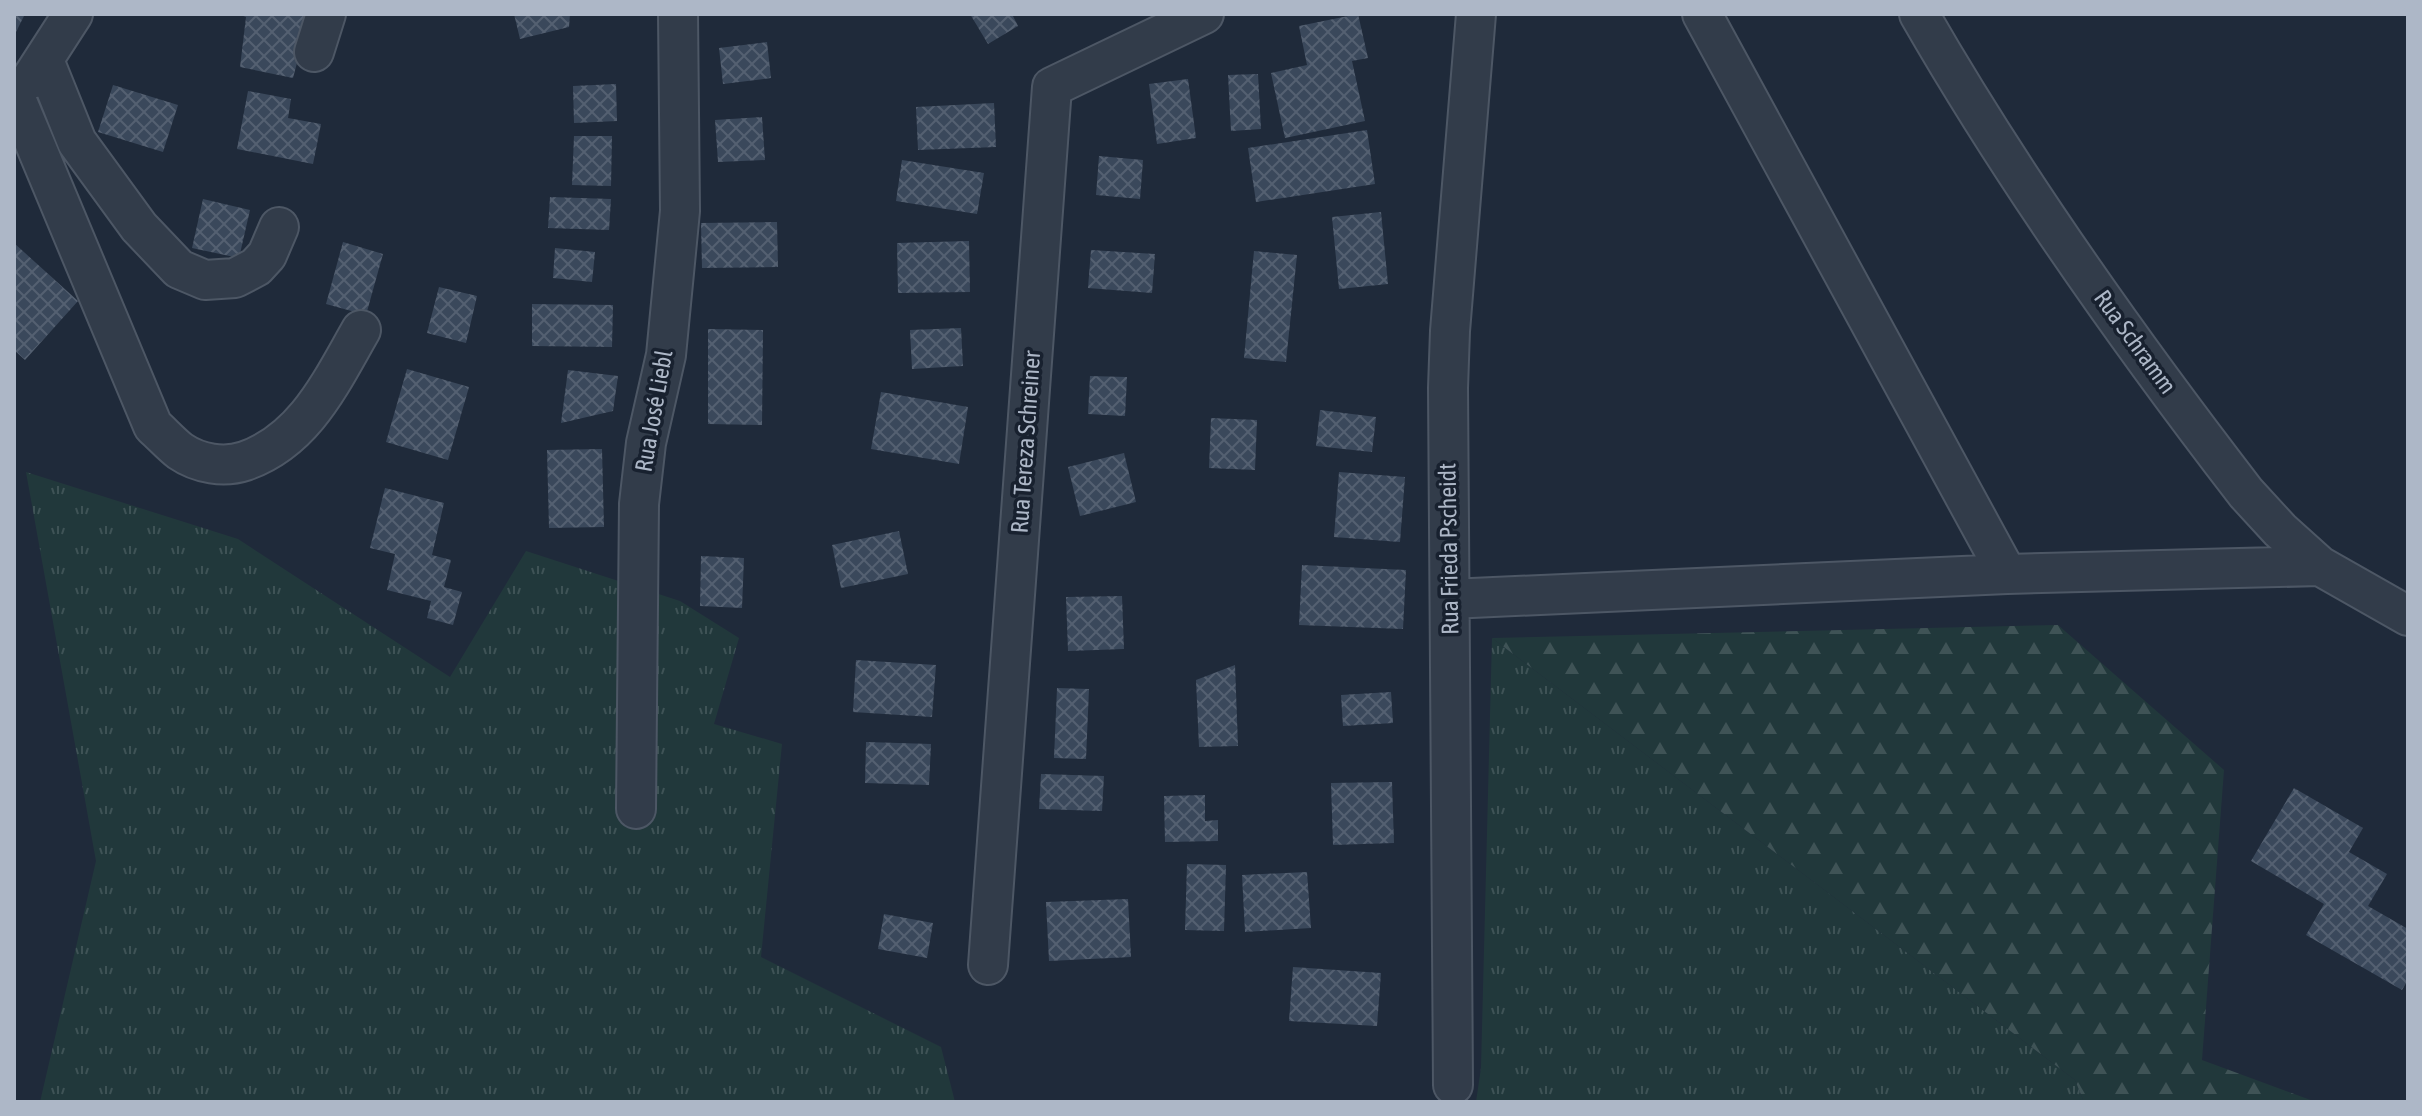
<svg xmlns="http://www.w3.org/2000/svg" width="2422" height="1116" viewBox="0 0 2422 1116" font-family="'Asap Condensed',sans-serif">
	<style>
		.grass { fill: url(#grass-tufts) }
		.forest { fill: url(#forest-firs) }
		.building { fill: url(#building-cross-hatch) }
		.lines { fill: none; stroke-linecap: round; stroke-linejoin: round }
		.minor-casing { stroke: #4d5765; stroke-width: 42 }
		.minor { stroke: #323c4a; stroke-width: 38 }
		.labels { text-anchor: middle; stroke-width: 7; stroke-linejoin: round; paint-order: stroke }
		.street-label { font-size: 24px; fill: #adb7c7; stroke: #18212f }
	</style>
	<defs>
		<pattern id="grass-tufts" width="24" height="20" patternUnits="userSpaceOnUse" patternTransform="scale(2)"><rect width="24" height="20" fill="#21383b"/><path d="M3 7l-1-3M5 7V3M7 7l1-3M15 17l-1-3M17 17v-4M19 17l1-3" fill="none" stroke="#3f5356"/></pattern>
		<pattern id="forest-firs" width="22" height="20" patternUnits="userSpaceOnUse" patternTransform="scale(2)"><rect width="22" height="20" fill="#21383b"/><path d="M5 1l3.5 6h-7zM16 11l3.5 6h-7z" fill="#3f5356"/></pattern>
		<pattern id="building-cross-hatch" width="8" height="8" patternUnits="userSpaceOnUse" patternTransform="scale(2)"><rect width="8" height="8" fill="#3a485b"/><path d="M0 0l8 8M0 8l8-8" fill="none" stroke="#546071"/></pattern>
	</defs>
	<rect width="100%" height="100%" fill="#1f2a3a"/>
	<!-- grass -->
	<path class="grass" d="M26,472l212,67 212,138 76,-126 154,50 59,37 -25,86 68,20 -21,213 180,90 14,55h-915l56,-241z
		M1492,638l583,442 9,22h-608l5,-34z"/>
	<!-- forest -->
	<path class="forest" d="M2058,625l166,145 -22,290 114,42h-232l-9,-22 -583,-442z"/>
	<!-- building -->
	<path class="building" d="M14,14h11l-11,22z
		M238,14h72l-17,64 -53,-11 6,-50z
		M514,14h56l-1,13 -49,12z
		M970,14h42l6,12 -30,18z
		M1358,14l10,44 -16,3 13,60 -80,17 -14,-65 36,-8 -8,-39z
		M767,42l4,36 -48,6 -4,-36z
		M1258,74l3,55 -30,2 -3,-56z
		M1188,79l8,59 -39,6 -8,-60z
		M616,84l1,37 -43,2 -1,-37z
		M113,85l65,20 -15,47 -65,-20z
		M248,91l43,8 -3,19 33,6 -8,40 -76,-15z
		M994,103l2,44 -78,3 -2,-43z
		M762,117l3,43 -47,2 -3,-42z
		M1367,130l8,54 -119,18 -8,-54z
		M574,136h38l-1,50 -39,-1z
		M1099,156l44,4 -3,39 -44,-4z
		M902,160l82,13 -7,41 -81,-13z
		M550,197l61,2 -2,31 -61,-2z
		M203,199l47,11 -11,48 -47,-10z
		M1381,212l7,72 -49,5 -7,-72z
		M777,222l1,45 -76,1 -1,-45z
		M969,241l1,51 -72,1 -1,-50z
		M343,242l40,12 -17,61 -40,-11z
		M14,243l64,58 -53,59 -11,-10z
		M555,248l40,4 -3,30 -39,-4z
		M1091,250l64,4 -3,39 -64,-5z
		M1254,251l43,4 -11,107 -42,-4z
		M439,287l38,9 -11,47 -39,-10z
		M532,304l81,1 -1,42 -80,-1z
		M961,328l2,38 -51,3 -2,-39z
		M708,329l55,1 -1,95 -54,-1z
		M407,369l62,18 -21,73 -62,-18z
		M568,370l50,6 -5,35 -52,12z
		M1090,376l37,1 -2,39 -37,-2z
		M881,392l87,15 -9,57 -88,-15z
		M1320,410l56,7 -4,35 -56,-6z
		M1211,418l46,2 -2,50 -46,-2z
		M602,449l2,78 -55,1 -2,-78z
		M1124,453l12,49 -56,14 -12,-49z
		M1339,472l66,5 -5,65 -66,-5z
		M385,488l59,15 -12,52 19,5 -7,27 18,5 -9,33 -26,-7 4,-17 -44,-11 8,-36 -25,-6z
		M899,531l9,43 -67,14 -9,-43z
		M701,556l43,2 -2,50 -42,-2z
		M1302,565l104,5 -3,59 -104,-4z
		M1122,596l2,53 -56,2 -2,-54z
		M856,660l80,5 -4,52 -79,-5z
		M1235,665l3,81 -39,1 -3,-67z
		M1057,688l32,1 -3,70 -32,-1z
		M1391,692l2,31 -50,3 -2,-31z
		M866,742l65,2 -2,41 -64,-2z
		M1041,774l63,2 -2,35 -63,-2z
		M1392,782l2,61 -61,2 -2,-62z
		M2294,788l69,40 -14,24 38,22 -19,32 40,23v51l-6,10 -96,-55 18,-31 -73,-43z
		M1205,795v26l13,-1v21l-53,1 -1,-46z
		M1187,864l39,1 -2,66 -39,-1z
		M1307,872l4,56 -66,4 -3,-57z
		M1128,899l3,58 -82,4 -3,-59z
		M884,914l49,9 -6,35 -49,-9z
		M1293,967l88,6 -4,53 -88,-5z"/>
	<g class="lines">
		<!-- minor casing -->
		<g class="minor-casing">
			<path id="minor" d="M1702,14l305,560
				M1919,14c96,167 209,326 327,479l34,37 40,36 88,50
				M314,52l12,-38
				M44,60l33,82 62,85 40,42 26,11 30,-2 21,-11 11,-12 12,-28
				M31,79l42,-65
				M17,101l136,325c9,8 18,18 27,25 19,13 44,17 65,10 60,-21 86,-79 116,-131
				M1450,599l557,-25 313,-8
				M636,809l3,-305 7,-61 20,-88 14,-144 -2,-197
				M988,965l64,-878 152,-73
				M1453,1085l-5,-697 2,-57 26,-317"/>
		</g>
		<!-- minor -->
		<use href="#minor" class="minor"/>
	</g>
	<g class="labels">
		<!-- street labels -->
		<g class="street-label">
			<text transform="translate(2135 342) rotate(54)" y="8">Rua Schramm</text>
			<text transform="translate(654 411) rotate(-80)" y="8">Rua José Liebl</text>
			<text transform="translate(1026 442) rotate(-86)" y="8">Rua Tereza Schreiner</text>
			<text transform="translate(1449 549) rotate(-91)" y="8">Rua Frieda Pscheidt</text>
		</g>
	</g>
	<!-- border -->
	<rect width="2422" height="1116" fill="none" stroke="#adb7c7" stroke-width="32"/>
</svg>
